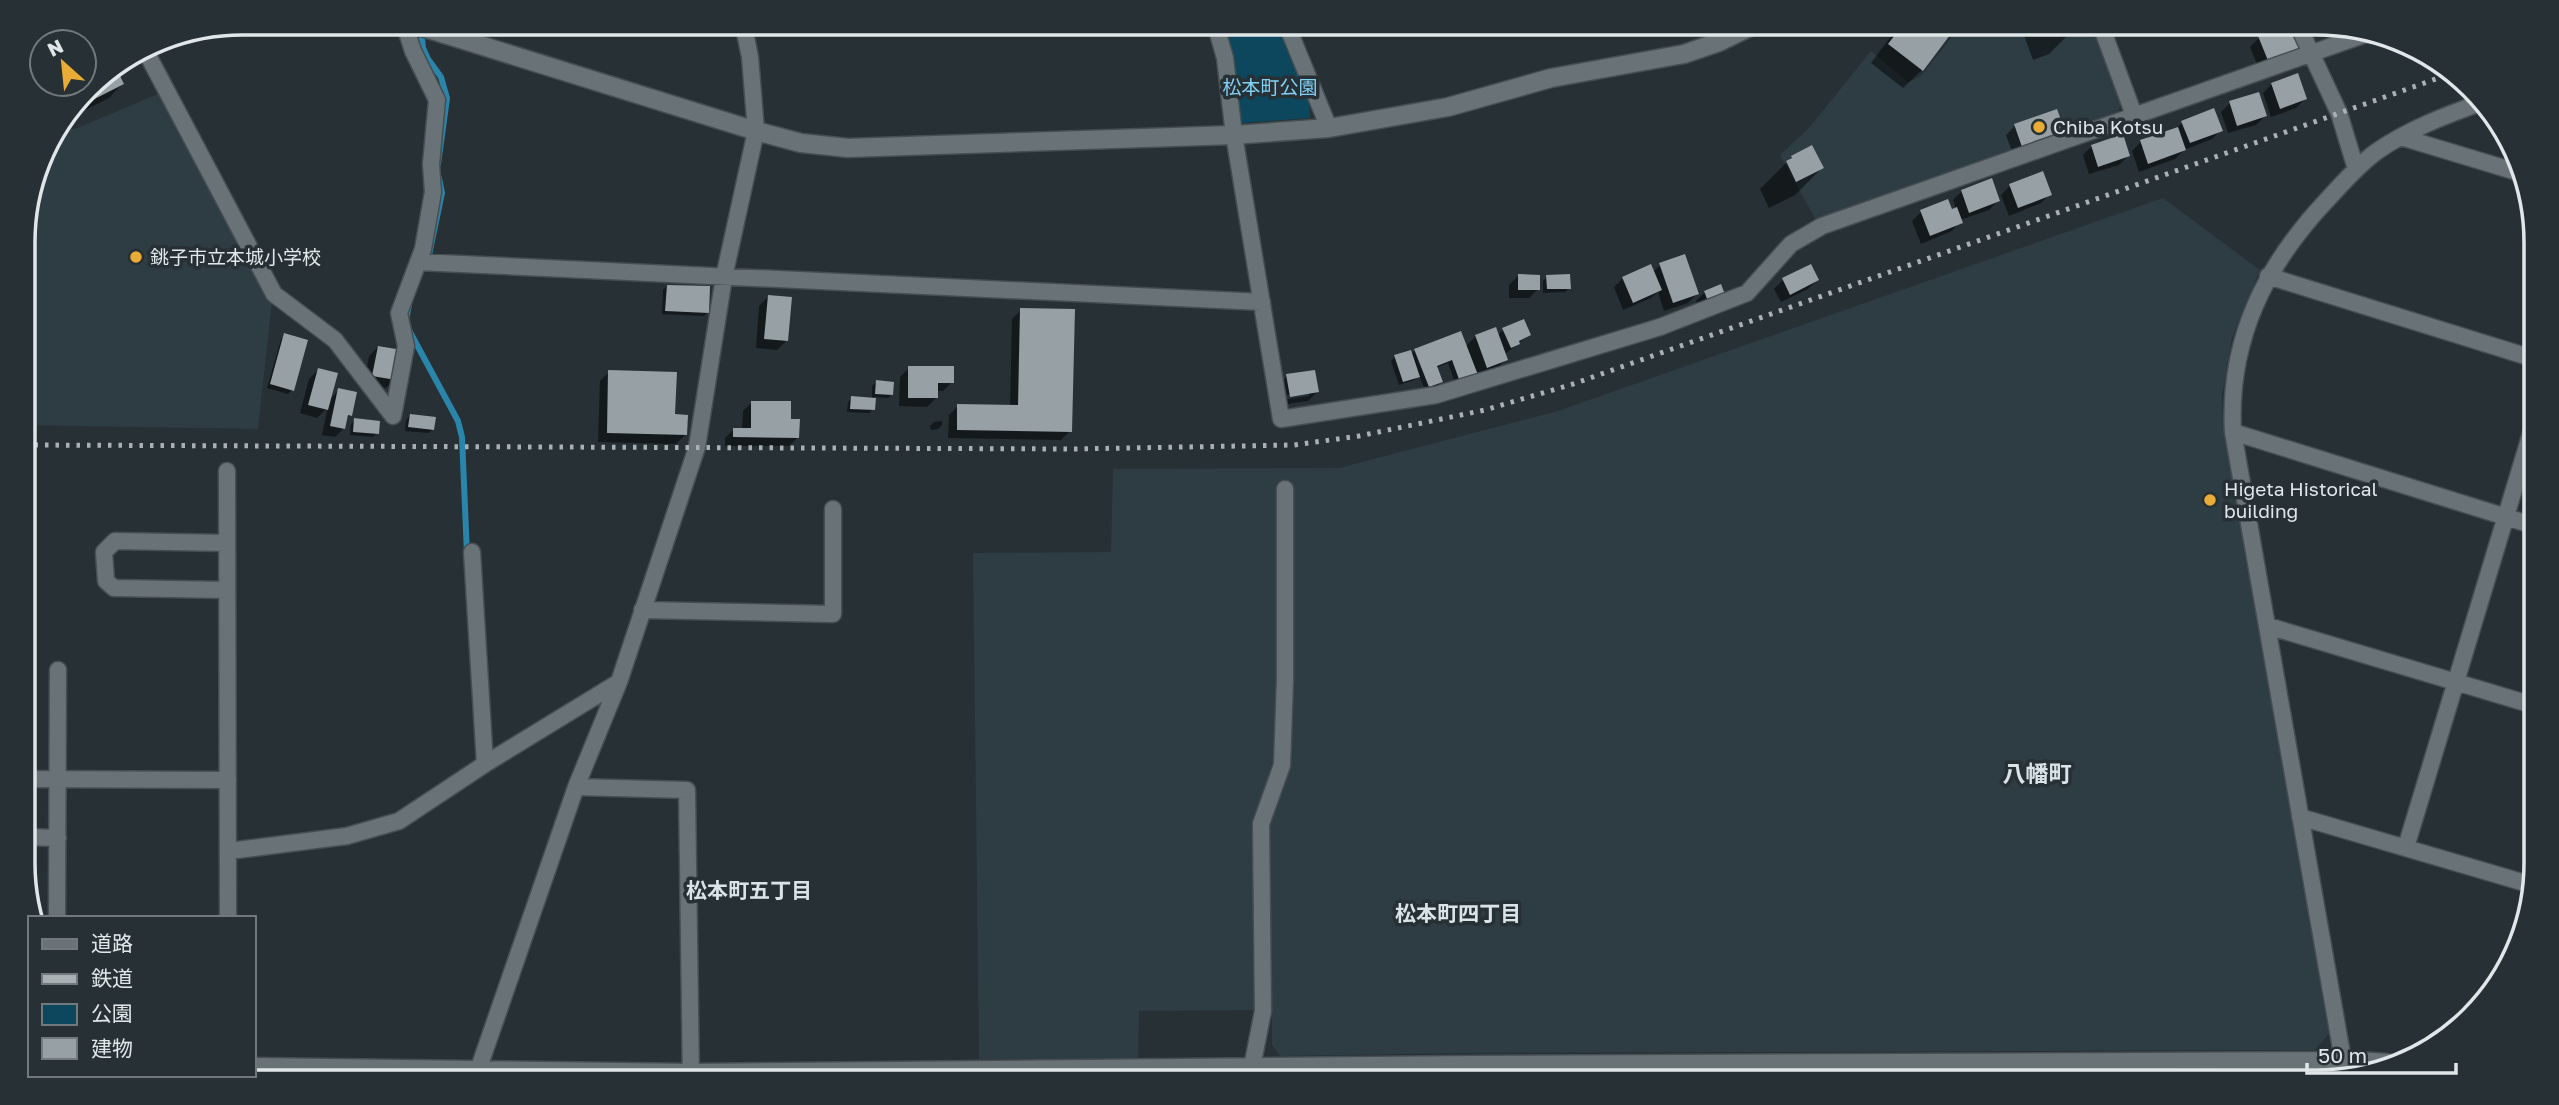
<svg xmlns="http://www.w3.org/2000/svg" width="2559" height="1105" viewBox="0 0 2559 1105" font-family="'Golos Text','Noto Sans JP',sans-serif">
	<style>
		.built { fill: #2e3c43 }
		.green { fill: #0d475e }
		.shadow { fill: #0007; fill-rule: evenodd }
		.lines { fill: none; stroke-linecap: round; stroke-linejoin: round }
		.stream { stroke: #2b85aa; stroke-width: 6 }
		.building { fill: #96a0a5 }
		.minor-casing { stroke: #464e51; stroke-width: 19 }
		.tertiary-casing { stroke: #464e51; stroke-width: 21 }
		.minor { stroke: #697377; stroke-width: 16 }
		.tertiary { stroke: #697377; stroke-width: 18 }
		.rail { stroke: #aab1b4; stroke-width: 5; stroke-dasharray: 3.5 7; stroke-linecap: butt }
		.poi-dot { fill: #e8ac37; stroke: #273034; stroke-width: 2.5 }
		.labels { text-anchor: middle; stroke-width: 7; stroke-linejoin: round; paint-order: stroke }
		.park-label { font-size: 19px; fill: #82d0f5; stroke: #273034 }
		.poi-label { font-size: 19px; fill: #e1e7e9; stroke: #273034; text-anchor: start }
		.neighbourhood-label { font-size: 21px; font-weight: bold; fill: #d9e3e8; stroke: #273034 }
		.quarter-label { font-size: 23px; font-weight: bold; fill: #d9e3e8; stroke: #273034 }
		.rim { fill: none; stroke: #e1e7e9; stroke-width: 3.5 }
	</style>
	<rect width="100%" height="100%" fill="#273034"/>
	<!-- built -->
	<path class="built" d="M1963,23h129l30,78 -4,10 -5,5 -296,106 -37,-67 29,-27 62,-77 37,31 12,-5z
		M160,93l112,209 -14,127 -234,-4 -1,-198 22,-82 14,-17 16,1z
		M2163,198l97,72 -28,68 -10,58 1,26 106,612 -14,16 -842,3 -193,3 -8,-11v-28l-20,-7 -113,1 -1,48h-159l-6,-506 138,-1 2,-83 226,-1 219,-57z
		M2184,1071v11h-704v-10z
		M978,1078h132v4h-132z"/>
	<!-- green -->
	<path class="green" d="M1221,23h58l30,71 1,24 -68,5 -11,-67z"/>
	<!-- shadow -->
	<path class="shadow" d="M1901,23h56l-35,47 -19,18 -32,-25z
		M2029,23h45l2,4 -27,27 -16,6 -11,-30z
		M2259,38l39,13 -38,20 -10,-24z
		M97,77l25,7 -13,14 -44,22z
		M2272,84l33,15 -9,9 -25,9 -8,-24z
		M2230,103l35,13 -9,9 -28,8 -7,-21z
		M2056,111l7,19 -9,9 -41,15 -7,-19 9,-9z
		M2182,123l39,7 -9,9 -28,11 -9,9 -36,13 -7,-21 9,-9 34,-12z
		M2092,146l36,10 -9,9 -30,9 -6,-19z
		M1792,157l30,11 -27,27 -26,13 -9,-19z
		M2010,186l40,8 -9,9 -32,13 -8,-21z
		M1962,191l36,10 -9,9 -29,10 -8,11 -31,13 -9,-23 9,-9 35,-3 -3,-9z
		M1660,265l37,29 -9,9 -24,8 -6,-19 -7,6 -28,12 -9,-23 9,-9 27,-12 3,6z
		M1810,266l7,14 -9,9 -27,13 -7,-13 9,-9z
		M1518,276l20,13 -9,9h-20v-13z
		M1547,277l22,11 -4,4 -22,1v-12z
		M667,286l41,26 -4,4 -42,-2 1,-24z
		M1720,286l-20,25 -4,-10 9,-9z
		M768,297l18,44 -9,9 -21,-2 3,-42z
		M1021,310l49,121 -9,9 -113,-2 1,-23 9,-9 52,1 2,-88z
		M1503,330l26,5 -25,20 2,4 -9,9 -19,8 -1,-3 -5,6 -16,6 -8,-22 -12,5 5,14 -4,4 -12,4 -6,-15 -5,5 -15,5 -8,-24 4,-4 16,-2 4,-5 50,-3 11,-11h21z
		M285,335l7,55 -4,4 -21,-6 14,-49z
		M378,347l17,32 -9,9 -22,-4 5,-28z
		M909,368l43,14 -9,9h-7v7l-9,9 -28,-1 1,-29z
		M318,370l10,31 11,-11 11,25 -5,5 -1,8 -9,9 -13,-2 6,-28 -11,11 -17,-5 9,-34z
		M609,372l64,44 12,19 -9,9 -78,-2 2,-61z
		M1287,376l30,16 -9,9 -27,4 -3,-20zM1309,392v4l-28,4v-4z
		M877,382l15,12 -4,4 -14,-1 -1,12 -4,4 -22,-1 1,-10 4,-4 20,1v-13z
		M752,402l37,19 9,16 -9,9h-64v-8l9,-9 8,1 1,-19z
		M410,416l23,13 -4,4 -24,-2 1,-11z
		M355,420l22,13 -4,4 -23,-2 1,-11z
		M942,421v4l-4,4 -7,1 -1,-4 4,-4z"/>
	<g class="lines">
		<!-- stream -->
		<path class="stream" d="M421,28l2,20 5,11 13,18 6,21 -9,66
			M428,260l14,-67 -3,-15
			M409,305l-3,15 4,12 48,89 4,16 5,117"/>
	</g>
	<!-- building -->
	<path class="building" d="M1904,23h55l-36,48 -35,-27z
		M2055,23h21l2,5 -18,6z
		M2290,25l10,26 -31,12 -11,-27z
		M115,66l9,18 -53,27 26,-34z
		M2298,73l9,26 -27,10 -9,-26z
		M2259,92l8,24 -30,10 -8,-25z
		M2214,108l9,23 -33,12 -9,-22z
		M2057,109l8,22 -43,16 -8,-23z
		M2178,127l8,23 -38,14 -8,-24z
		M2123,134l7,22 -32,11 -7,-22z
		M1812,145l12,23 -28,14 -10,-21 6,-3 -1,-2z
		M2043,171l9,24 -34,13 -9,-24z
		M1992,178l8,23 -31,12 -8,-23z
		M1948,199l4,10 5,-2 6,16 -33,13 -10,-26z
		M1685,254l14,40 -26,9 -14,-40z
		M1651,264l11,26 -29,13 -11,-26z
		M1811,264l8,16 -29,15 -8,-17z
		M1518,274l22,1v15h-22z
		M1570,274l1,15h-24l-1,-14z
		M1721,284l5,13 -17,7 -5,-13z
		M667,285l43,1 -1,27 -44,-2z
		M768,295l24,2 -4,44 -24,-2z
		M1020,308l55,1 -3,123 -115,-2v-26l61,1z
		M1524,319l7,16 -12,6 1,3 -9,4 -9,-20z
		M1496,327l12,33 -21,8 -12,-33z
		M1461,331l17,44 -18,7 -8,-22 -15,6 6,16 -14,5 -15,-38z
		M284,333l24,7 -14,51 -24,-7z
		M378,346l24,4 -6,30 -24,-4z
		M1411,350l9,27 -17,5 -9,-27z
		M908,366h46v17h-16v15h-30z
		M318,368l20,5 -10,37 -20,-5z
		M608,370l69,2 -2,42 13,1 -1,20 -80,-2z
		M1315,370l4,22 -29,5 -4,-23z
		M876,380l18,2 -1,13 -18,-1z
		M338,388l19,4 -5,24 -4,-1 -3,14 -15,-3z
		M851,396l25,2 -1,12 -25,-1z
		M751,401h40v18h9l-1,19 -66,-1v-9h18z
		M410,414l26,3 -2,13 -26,-3z
		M354,418l26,3 -1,13 -26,-2z"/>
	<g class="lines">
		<!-- minor casing -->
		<g class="minor-casing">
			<path id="minor" d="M1215,23l10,35 9,77 47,284 155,-24 224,-68 87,-34 44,-49 31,-18 547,-193
				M1286,23l43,105
				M2100,23l34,92
				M2297,23l42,90 17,56
				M144,48l130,246 61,46 58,76 13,-70 -7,-33 24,-64 10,-57 -2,-28 6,-64 -24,-49 -9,-28
				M2401,137l116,35
				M418,262l844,40
				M2268,276l267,83
				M2233,432l302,94
				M227,471l1,447
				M227,543l-112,-2 -11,11 2,29 8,7 113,2
				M472,552l13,212
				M642,610l191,4v-105
				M2268,626l268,80
				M24,779l204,1
				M576,787l111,3 4,292
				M2300,817l232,68
				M25,837l33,1
				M2406,847l129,-427
				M229,851l118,-15 52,-15 86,-57 134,-82
				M57,918l1,-248
				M1474,1064v18
				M254,1066l437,6 783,-8 870,-4
				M1252,1067l11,-56 -2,-187 21,-59 3,-85v-191
				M2346,1077l-113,-645c-5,-92 32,-166 93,-231 16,-17 31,-35 50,-49 31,-22 70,-37 107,-50
				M474,1082l102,-295 43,-105 78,-235 27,-170 32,-146 -6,-74 -7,-34"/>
		</g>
		<!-- tertiary casing -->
		<g class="tertiary-casing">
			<path id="tertiary" d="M409,23l347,108 45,12 47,5 386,-13 95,-7 119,-21 103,-29 133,-24 35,-12 39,-19
				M2344,1060l43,3"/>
		</g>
		<!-- minor -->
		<use href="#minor" class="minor"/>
		<!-- tertiary -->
		<use href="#tertiary" class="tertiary"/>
		<!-- rail -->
		<path class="rail" d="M24,445l1050,4 220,-4 65,-9 126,-26 88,-26 874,-309"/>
	</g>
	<!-- markers -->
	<g class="poi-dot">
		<circle cx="2039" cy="127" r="7"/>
		<circle cx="136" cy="257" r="7"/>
		<circle cx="2210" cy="500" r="7"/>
	</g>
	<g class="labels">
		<!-- park labels -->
		<g class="park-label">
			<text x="1270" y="94">松本町公園</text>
		</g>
		<!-- poi labels -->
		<g class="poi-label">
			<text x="2053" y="134">Chiba Kotsu</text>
			<text x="150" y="264">銚子市立本城小学校</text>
			<text x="2224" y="496">Higeta Historical<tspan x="2224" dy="22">building</tspan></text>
		</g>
		<!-- neighbourhood labels -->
		<g class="neighbourhood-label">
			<text x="749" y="898">松本町五丁目</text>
			<text x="1458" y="921">松本町四丁目</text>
		</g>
		<!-- quarter labels -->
		<g class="quarter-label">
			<text x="2037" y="782">八幡町</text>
		</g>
	</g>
	<!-- crop -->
	<path d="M0 0H2559V1105H0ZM242 35H2317A207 207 0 0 1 2524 242V863A207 207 0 0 1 2317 1070H242A207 207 0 0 1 35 863V242A207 207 0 0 1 242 35Z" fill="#273034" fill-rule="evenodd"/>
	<path class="rim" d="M242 35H2317A207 207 0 0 1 2524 242V863A207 207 0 0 1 2317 1070H242A207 207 0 0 1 35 863V242A207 207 0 0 1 242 35Z"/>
	<!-- legend -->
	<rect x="28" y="916" width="228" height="161" fill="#273034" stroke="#71797c" stroke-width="2"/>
	<rect x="42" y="939" width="35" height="10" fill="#697377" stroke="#71797c" stroke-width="2"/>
	<text x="91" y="951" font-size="21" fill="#e1e7e9">道路</text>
	<rect x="42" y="974" width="35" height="10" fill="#aab1b4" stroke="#71797c" stroke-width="2"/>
	<text x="91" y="986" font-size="21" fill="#e1e7e9">鉄道</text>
	<rect x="42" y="1004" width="35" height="21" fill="#0d475e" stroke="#71797c" stroke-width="2"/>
	<text x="91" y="1021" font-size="21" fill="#e1e7e9">公園</text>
	<rect x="42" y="1038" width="35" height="21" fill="#96a0a5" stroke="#71797c" stroke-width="2"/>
	<text x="91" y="1056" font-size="21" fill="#e1e7e9">建物</text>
	<!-- north arrow -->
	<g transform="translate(63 63) rotate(333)"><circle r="33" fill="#273034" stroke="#71797c" stroke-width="2"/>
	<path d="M0-5L12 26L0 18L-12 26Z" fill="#e8ac37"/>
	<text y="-10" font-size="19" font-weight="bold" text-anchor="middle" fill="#e1e7e9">N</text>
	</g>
	<!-- scale -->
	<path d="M2307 1063v10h149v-10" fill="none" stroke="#e1e7e9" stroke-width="3.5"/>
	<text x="2318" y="1063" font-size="21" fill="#e1e7e9" stroke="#273034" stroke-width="5" paint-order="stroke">50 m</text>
</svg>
